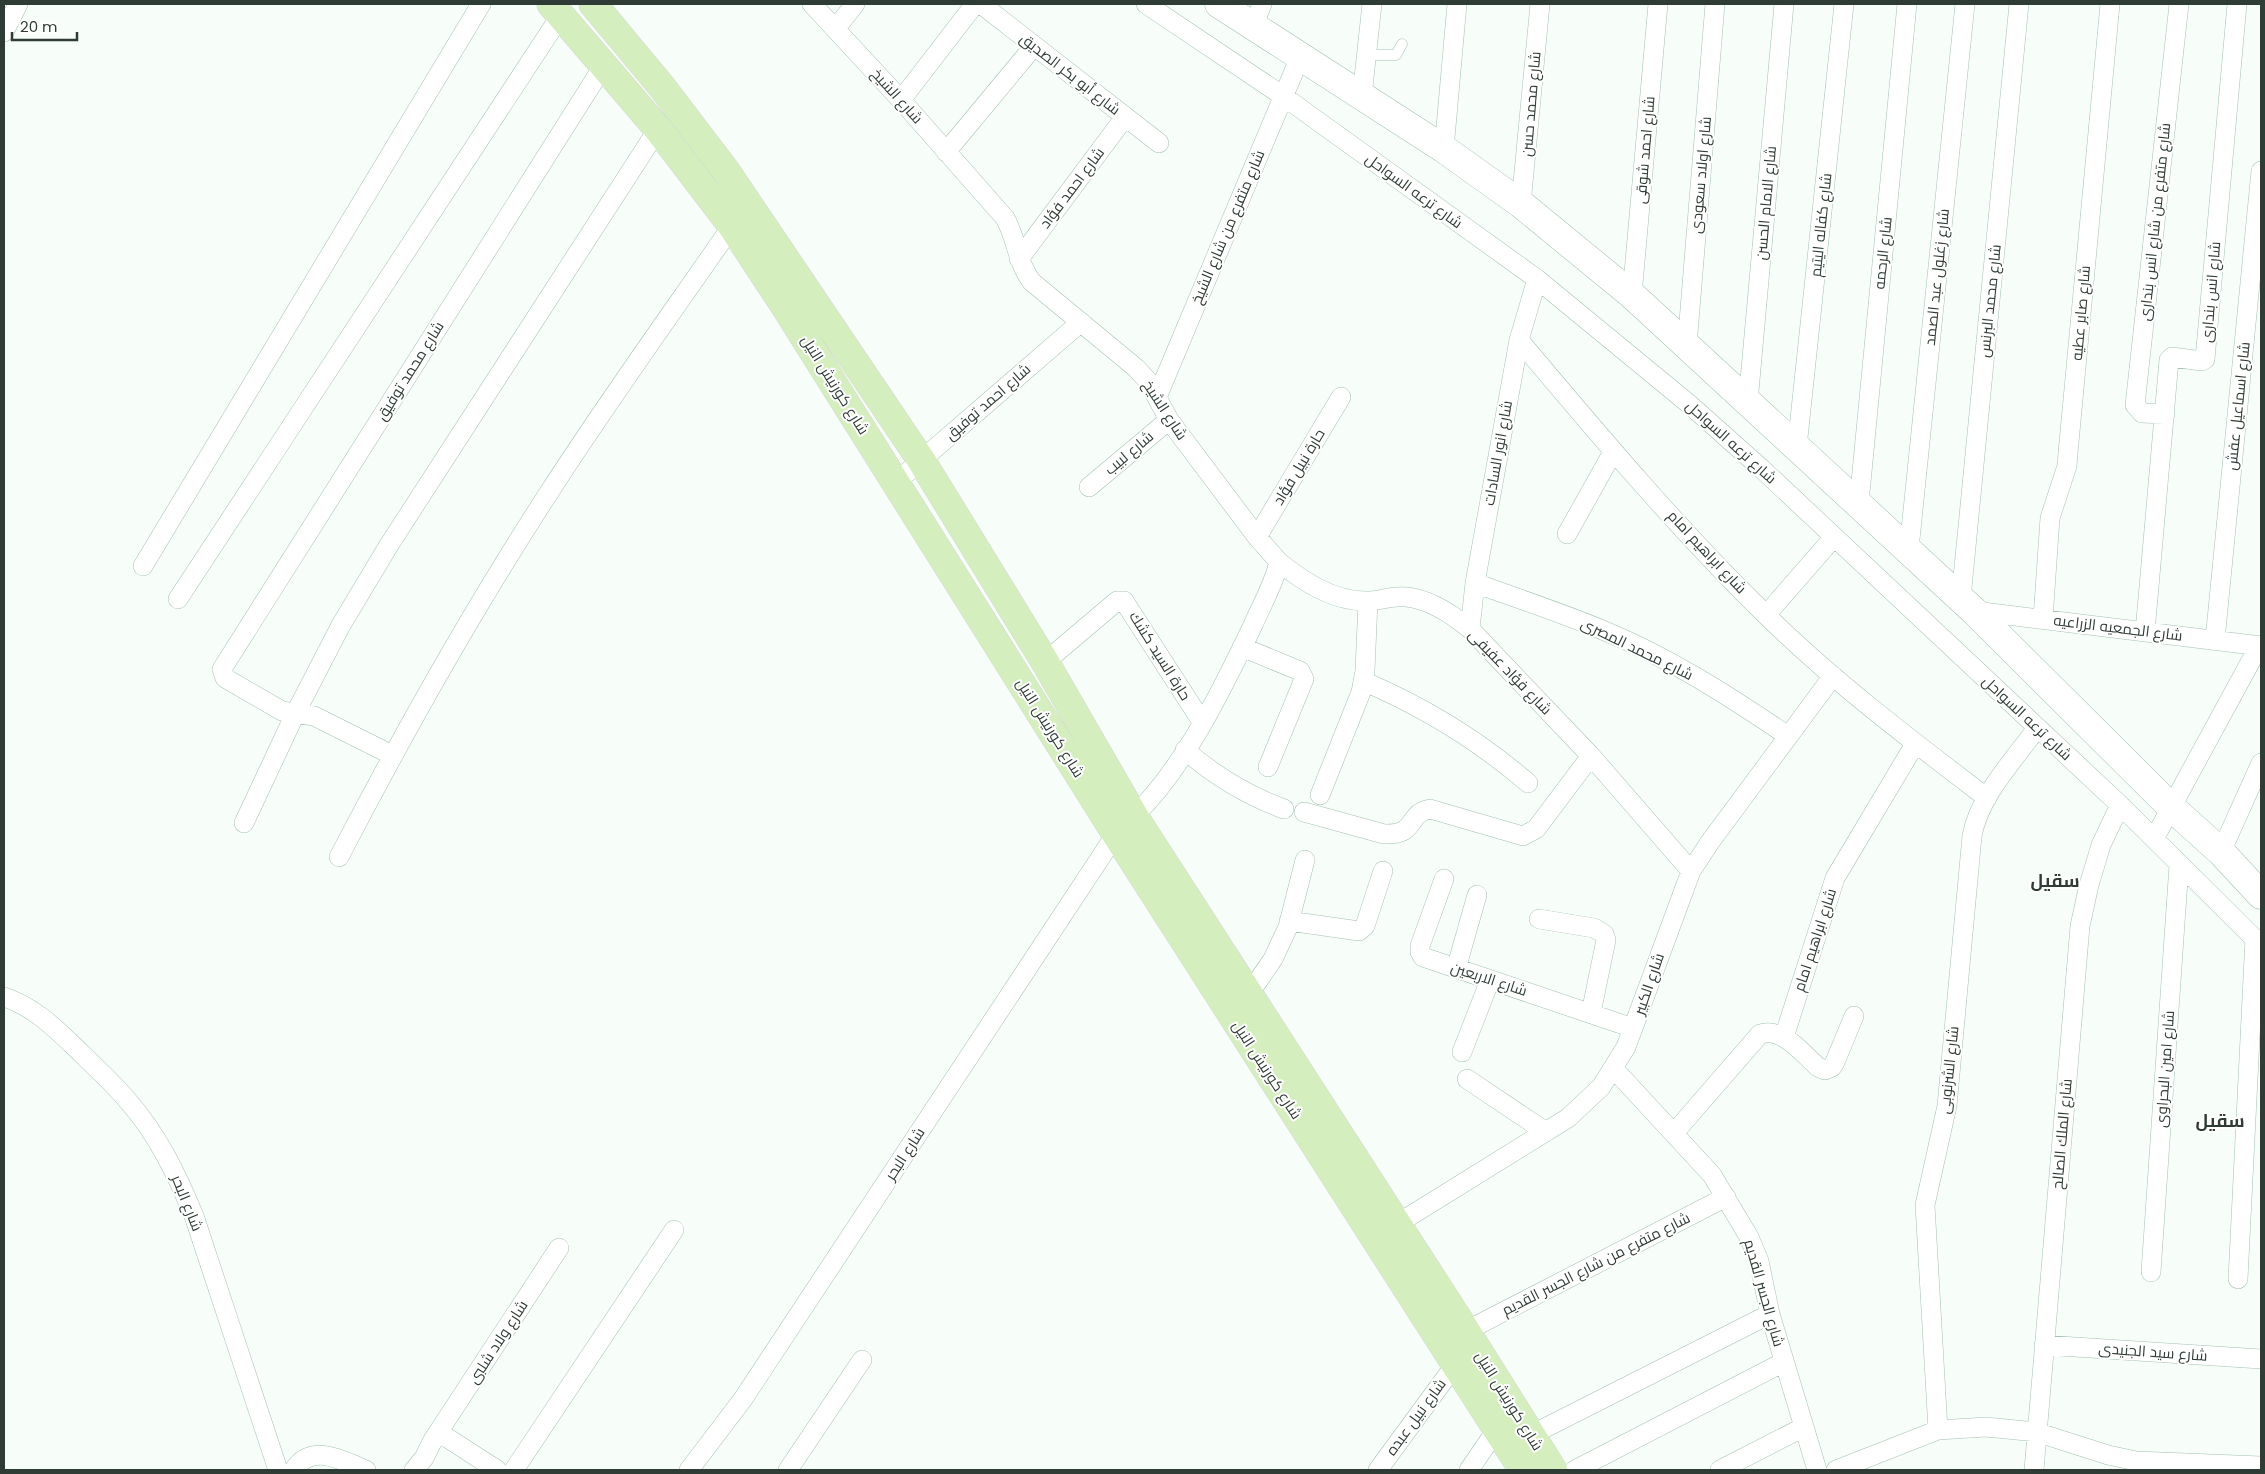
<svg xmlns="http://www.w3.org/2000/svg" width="2265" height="1474" viewBox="0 0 2265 1474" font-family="Poppins,Cairo,sans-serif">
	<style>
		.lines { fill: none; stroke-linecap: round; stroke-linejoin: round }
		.lane-casing { stroke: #a2c2b0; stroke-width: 11 }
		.street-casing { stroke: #a2c2b0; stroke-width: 20 }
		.secondary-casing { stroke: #a2c2b0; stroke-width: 29 }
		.primary-casing { stroke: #d5d8d7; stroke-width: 29 }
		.lane { stroke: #fff; stroke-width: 10 }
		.street { stroke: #fff; stroke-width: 19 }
		.secondary { stroke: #fff; stroke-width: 28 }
		.primary { stroke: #d5eebd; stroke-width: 28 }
		.labels { text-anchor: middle; stroke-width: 4; stroke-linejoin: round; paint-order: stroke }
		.street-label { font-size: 15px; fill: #2f3c35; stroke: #fff }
		.quarter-label { font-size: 18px; font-weight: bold; fill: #2f3c35; stroke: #fff }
	</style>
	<rect width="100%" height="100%" fill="#f7fdf9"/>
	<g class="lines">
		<!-- lane casing -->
		<g class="lane-casing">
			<path id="lane" d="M1366,55h30l6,-11"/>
		</g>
		<!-- street casing -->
		<g class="street-casing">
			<path id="street" d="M812,4l89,96 104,118c12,21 12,45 27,64l104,86 12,13 21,39 88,117 22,25c-5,22 -17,42 -26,63 -30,63 -69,143 -119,191
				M981,4l178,139
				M1146,4l137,92 254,183 152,125 73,65 358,336 141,140
				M1253,27l9,-23
				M836,28l19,-24
				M4,32l14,-28
				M1362,96l10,-92
				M901,100l74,-96
				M1444,149l13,-145
				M946,152l88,-106
				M1521,204l19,-200
				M1019,259l106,-142
				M1632,295l26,-291
				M1519,340c79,94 159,189 247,275 68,67 145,125 221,183
				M1687,346l28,-342
				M1157,397l143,-340
				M1748,402l36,-398
				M2165,414l-23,-1 -7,-8 44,-401
				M1797,447l47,-443
				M896,482l185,-160
				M1089,487l80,-67
				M1859,503l48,-499
				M1567,534l46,-82
				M1257,537l84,-140
				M1909,549l56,-545
				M1279,562c25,20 55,40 89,39 13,0 25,-6 38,-4 24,2 47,18 64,32l121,127 100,115
				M143,566l338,-562
				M1475,583c41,15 84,29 125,46 67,27 129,67 188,107
				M1961,598l58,-594
				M178,599l383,-584
				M1974,611l287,35
				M1766,615l68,-78
				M2043,619l7,-101 17,-52 1,-13 42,-449
				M1470,629l5,-46 44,-243 18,-61
				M2145,632l24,-272 3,-3 30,4 3,-2 32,-355
				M2215,640l46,-469
				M1242,647l58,24 4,8 -36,88
				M1045,662l72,-61h7l78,121
				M1363,681c61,26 114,58 165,102
				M1185,750c31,27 61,45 99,59
				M392,755l-78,-39 -32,-5 -57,-33 -3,-9 382,-604
				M1320,795l41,-103 4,-21 3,-70
				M1304,812l80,22c35,1 21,-20 46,-25l93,27 13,-7 55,-73
				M244,823l52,-111 45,-87 48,-80 269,-416
				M2154,839l105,-193
				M2221,852l40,-89
				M339,857c65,-125 134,-248 211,-366 58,-90 121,-177 182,-265
				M1444,879l-24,67v6l3,5 210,71
				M1539,919l55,9 10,6 2,6 -15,73
				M1289,921l70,10 6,-5 18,-55
				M1456,969l21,-74
				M1249,994l24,-35 15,-32 17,-67
				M4,997c31,10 53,33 76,55 16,16 34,32 48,49 30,34 49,74 66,115l84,254
				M1784,1037l51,-159 80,-134
				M1462,1052l28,-72
				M1614,1069l98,106 37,62 10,24 11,53 47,156
				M1467,1079l79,53
				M1674,1133l86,-99c23,-7 42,19 58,33l7,3 7,-3 3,-5 19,-46
				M1397,1224l171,-106 33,-31 25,-40 65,-176 19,-29 123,-166
				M2151,1272l28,-407
				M2238,1279l17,-341
				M1466,1331l260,-134
				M2044,1345l217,14
				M1938,1430l-13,-225 22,-99 25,-270c7,-40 42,-76 65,-108
				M1531,1435l239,-121
				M437,1436l9,1 51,33
				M294,1470c17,-28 50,-9 72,0
				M414,1470l10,-12 9,-18 126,-192
				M514,1470l160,-240
				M689,1470l54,-71 373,-565
				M788,1470l74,-110
				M1378,1470l77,-105
				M1469,1470l28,-41
				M1575,1470l209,-108
				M1720,1470l84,-43
				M1836,1470l102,-40 48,-3 50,5 72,23 28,6 125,5
				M2034,1470l46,-544 9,-41 12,-40 19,-40"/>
		</g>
		<!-- secondary casing -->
		<g class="secondary-casing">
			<path id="secondary" d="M1219,4l225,145 77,55 111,91 342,316 197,196 50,45 40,43"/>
		</g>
		<!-- primary casing -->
		<g class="primary-casing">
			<path id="primary" d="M551,4l107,125 74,97 52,79 332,529 407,636
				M593,4l69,83 64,84 195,289 124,202 89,154 332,515 87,139"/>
		</g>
		<!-- lane -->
		<use href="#lane" class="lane"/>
		<!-- street -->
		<use href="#street" class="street"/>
		<!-- secondary -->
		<use href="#secondary" class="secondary"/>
		<!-- primary -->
		<use href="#primary" class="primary"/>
	</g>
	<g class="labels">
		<!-- street labels -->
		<g class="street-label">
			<text transform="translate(1070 74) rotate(38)" y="5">شارع أبو بكر الصديق</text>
			<text transform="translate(897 96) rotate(48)" y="5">شارع الشيخ</text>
			<text transform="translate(1531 104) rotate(-85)" y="5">شارع محمد حسن</text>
			<text transform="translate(1645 150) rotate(-85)" y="5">شارع احمد شوقى</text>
			<text transform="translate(1701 175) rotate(-85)" y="5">شارع اولاد سعودى</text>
			<text transform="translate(1072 188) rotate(-53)" y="5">شارع احمد فؤاد</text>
			<text transform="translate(1414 191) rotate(36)" y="5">شارع ترعه السواحل</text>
			<text transform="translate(1766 203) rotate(-85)" y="5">شارع الامام الحسن</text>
			<text transform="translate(2155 222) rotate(-84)" y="5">شارع متفرع من شارع انس بندارى</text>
			<text transform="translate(1821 225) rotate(-84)" y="5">شارع كفاله اليتيم</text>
			<text transform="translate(1228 227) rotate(-67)" y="5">شارع متفرع من شارع الشيخ</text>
			<text transform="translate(1883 253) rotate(-84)" y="5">شارع الرحمه</text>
			<text transform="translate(1937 277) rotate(-84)" y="5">شارع زغلول عبد الصمد</text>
			<text transform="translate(2211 292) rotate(-85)" y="5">شارع انس بندارى</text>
			<text transform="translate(1990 301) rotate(-84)" y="5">شارع محمد البرنس</text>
			<text transform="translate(2081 313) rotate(-85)" y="5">شارع صابر عطيه</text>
			<text transform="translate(410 371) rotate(-58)" y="5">شارع محمد توفيق</text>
			<text transform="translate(835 385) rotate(58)" y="5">شارع كورنيش النيل</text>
			<text transform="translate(988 402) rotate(-41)" y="5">شارع احمد توفيق</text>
			<text transform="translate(2238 406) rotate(-84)" y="5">شارع اسماعيل عفش</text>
			<text transform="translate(1165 410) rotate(57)" y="5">شارع الشيخ</text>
			<text transform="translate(1731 442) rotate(42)" y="5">شارع ترعه السواحل</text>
			<text transform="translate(1129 453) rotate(-40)" y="5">شارع لبيب</text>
			<text transform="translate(1498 453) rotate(-80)" y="5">شارع انور السادات</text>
			<text transform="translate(1299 467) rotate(-59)" y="5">حارة نبيل فؤاد</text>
			<text transform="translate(1707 552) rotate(47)" y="5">شارع ابراهيم امام</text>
			<text transform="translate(2118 628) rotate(7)" y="5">شارع الجمعيه الزراعيه</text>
			<text transform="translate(1637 649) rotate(26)" y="5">شارع محمد المصرى</text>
			<text transform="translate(1160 656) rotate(58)" y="5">حارة السيد كشك</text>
			<text transform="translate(1510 672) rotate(46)" y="5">شارع فؤاد عفيفى</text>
			<text transform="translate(2027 718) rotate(43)" y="5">شارع ترعه السواحل</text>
			<text transform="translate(1050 728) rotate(58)" y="5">شارع كورنيش النيل</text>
			<text transform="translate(1815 940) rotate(-72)" y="5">شارع ابراهيم امام</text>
			<text transform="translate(1489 979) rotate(18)" y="5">شارع الاربعين</text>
			<text transform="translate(1649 984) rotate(-71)" y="5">شارع الكبير</text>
			<text transform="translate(2165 1069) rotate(-86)" y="5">شارع امين البحراوى</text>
			<text transform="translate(1267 1070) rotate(57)" y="5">شارع كورنيش النيل</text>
			<text transform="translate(1949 1070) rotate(-84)" y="5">شارع الشرنوبى</text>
			<text transform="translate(2062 1134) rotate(-85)" y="5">شارع الملك الصالح</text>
			<text transform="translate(905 1154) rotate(-57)" y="5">شارع البحر</text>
			<text transform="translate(187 1203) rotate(68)" y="5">شارع البحر</text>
			<text transform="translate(1596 1264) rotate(-27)" y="5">شارع متفرع من شارع الجسر القديم</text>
			<text transform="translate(1764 1293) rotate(74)" y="5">شارع الجسر القديم</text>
			<text transform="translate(498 1342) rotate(-57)" y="5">شارع ولاد شلبى</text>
			<text transform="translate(2153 1352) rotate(4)" y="5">شارع سيد الجنيدى</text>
			<text transform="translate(1509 1401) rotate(58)" y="5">شارع كورنيش النيل</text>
			<text transform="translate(1416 1417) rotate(-54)" y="5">شارع نبيل عبده</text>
		</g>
		<!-- quarter labels -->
		<g class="quarter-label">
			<text x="2055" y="887">سقيل</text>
			<text x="2220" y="1127">سقيل</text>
		</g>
	</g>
	<!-- border -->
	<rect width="2265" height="1474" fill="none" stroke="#2f3c35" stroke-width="10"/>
	<!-- scale -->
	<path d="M12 32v8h65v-8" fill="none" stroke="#2f3c35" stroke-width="2.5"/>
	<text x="20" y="32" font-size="15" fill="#2f3c35" stroke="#ffffff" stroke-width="4" paint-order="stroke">20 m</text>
</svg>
